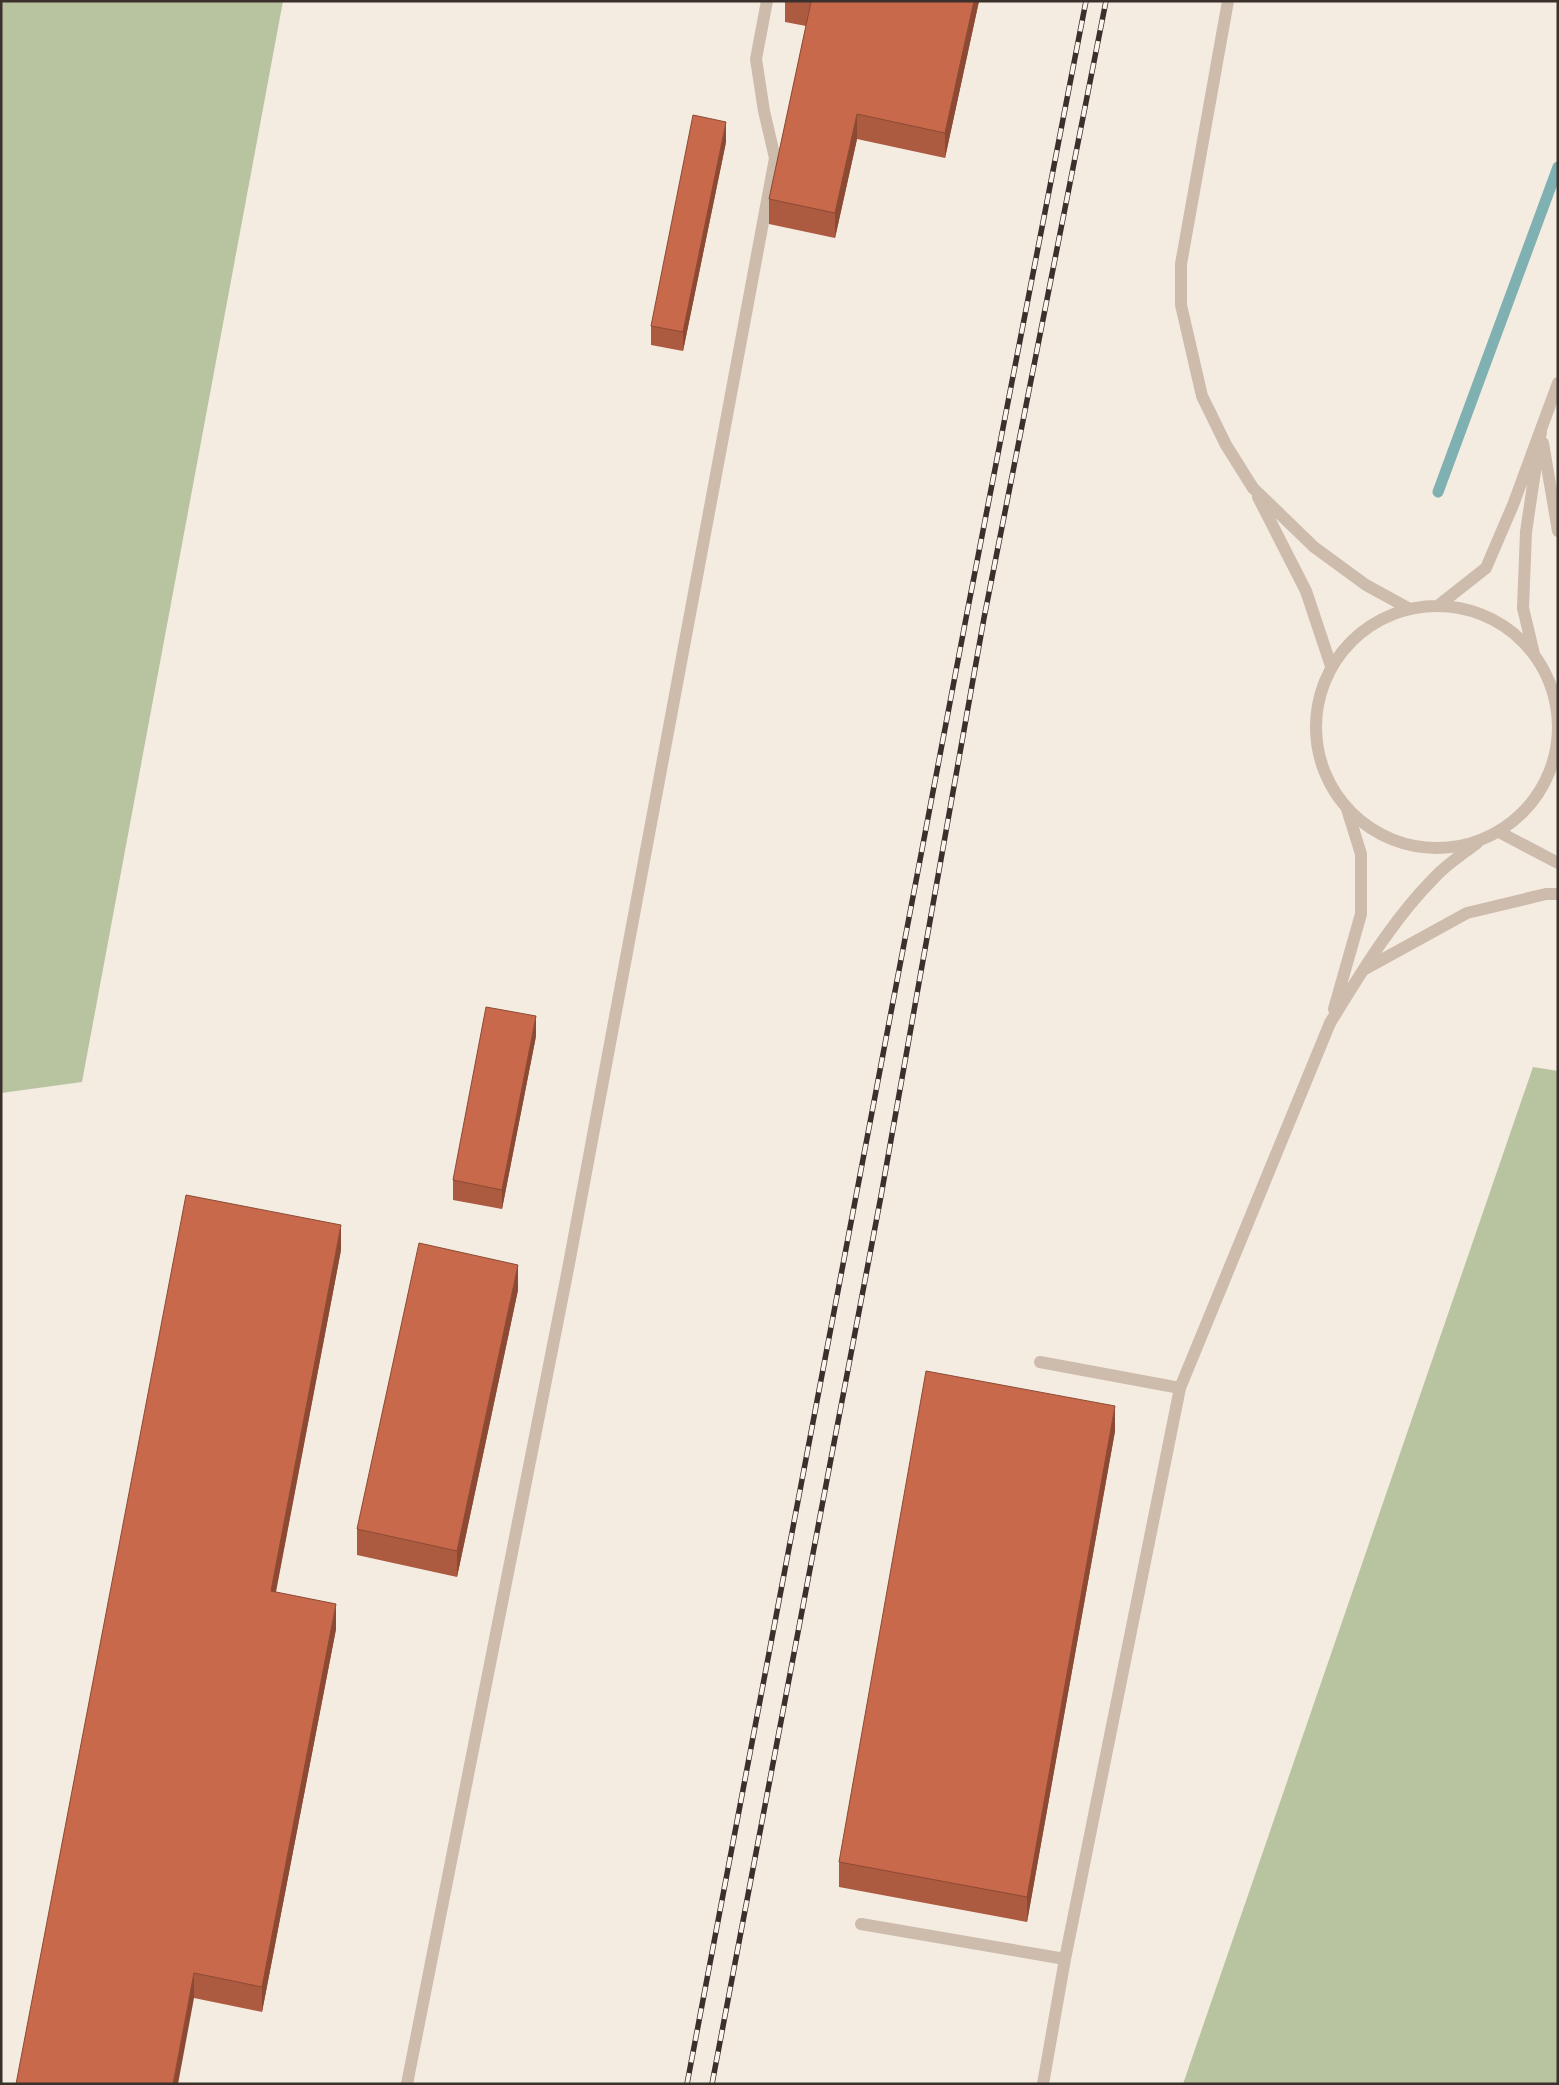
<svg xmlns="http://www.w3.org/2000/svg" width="1559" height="2085" viewBox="0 0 1559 2085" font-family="Karla,sans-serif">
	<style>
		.green { fill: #b8c4a0 }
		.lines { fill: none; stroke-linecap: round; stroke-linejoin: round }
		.stream { stroke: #7fb0b2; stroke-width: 11 }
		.service { stroke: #cdbbac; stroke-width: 12 }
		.minor { stroke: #cdbbac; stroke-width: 12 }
		.tertiary { stroke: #cdbbac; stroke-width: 12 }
		.rail-casing { stroke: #3b302b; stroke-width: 5.5 }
		.rail { stroke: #fbf5ee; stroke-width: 4; stroke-dasharray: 11; stroke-linecap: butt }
		.wall { fill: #ac5a40 }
		.shaded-wall { fill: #8c4a34 }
		.building { fill: #c8694b; stroke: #8c4a34 }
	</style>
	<rect width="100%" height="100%" fill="#f4ebe1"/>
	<!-- green -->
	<path class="green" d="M1,1h282l-201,1081 -81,11z
		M1533,1067l25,4v1013h-375z"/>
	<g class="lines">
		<!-- stream -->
		<path class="stream" d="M1438,492l120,-325"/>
		<!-- service -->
		<path class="service" d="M1040,1362l140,26
			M861,1924l204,35
			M407,2084l161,-815 207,-1111 -11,-47 -8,-52 11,-58
			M1043,2084l22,-125 115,-571 150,-365"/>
		<!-- minor -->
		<path class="minor" d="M1228,1l-47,263v41l21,91 24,49 27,43"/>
		<!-- tertiary -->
		<path class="tertiary" d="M1543,443l15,88
			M1253,488l61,59 52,38 42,23
			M1258,497l48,94 25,75
			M1439,605l47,-37 27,-63 45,-122
			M1316 727a121 121 0 1 1 242 0a121 121 0 1 1-242 0Z
			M1534,654l-11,-46 3,-76 15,-101
			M1499,832l59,31
			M1365,969l102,-56 79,-19h12
			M1334,1009l27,-95v-60l-14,-45
			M1330,1023c31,-50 63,-104 105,-146 12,-13 28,-23 42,-34"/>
		<!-- rail casing -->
		<g class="rail-casing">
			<path id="rail" d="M687,2084l280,-1471 119,-612
				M712,2084l169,-888 103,-578 122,-617"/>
		</g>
		<!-- rail -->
		<use href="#rail" class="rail"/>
	</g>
	<!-- wall -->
	<path class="wall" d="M785,1h194l-34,157 -88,-19 -22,99 -66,-14v-25l37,-173 -21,-4z
		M726,142l-43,209 -32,-6v-19z
		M536,1036l-34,173 -49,-9v-20z
		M341,1250l-65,342 60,37 -74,383 -68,-14 -178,86z
		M518,1290l-61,287 -100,-22v-26z
		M1115,1431l-88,491 -188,-35v-25z"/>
	<!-- shaded-wall -->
	<path class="shaded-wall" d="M974,1h5l-34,157v-25z
		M857,114v25l-22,99v-25z
		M726,122v20l-43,209v-19z
		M536,1016v20l-34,173v-19z
		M341,1225v25l-70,366v-25z
		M518,1265v25l-61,287v-26z
		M1115,1406v25l-88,491v-25z
		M336,1604v25l-74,383v-25z
		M194,1973v25l-16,86h-5z"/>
	<!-- building -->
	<path class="building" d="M808,1h166l-29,132 -88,-19 -22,99 -66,-14 42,-197z
		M693,115l33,7 -43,210 -32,-6z
		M486,1007l50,9 -34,174 -49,-10z
		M186,1195l155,30 -70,366 65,13 -74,383 -68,-14 -21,111h-157z
		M419,1243l99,22 -61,286 -100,-22z
		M926,1371l189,35 -88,491 -188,-35z"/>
	<!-- border -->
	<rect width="1559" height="2085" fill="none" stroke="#3b302b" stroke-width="5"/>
</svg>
